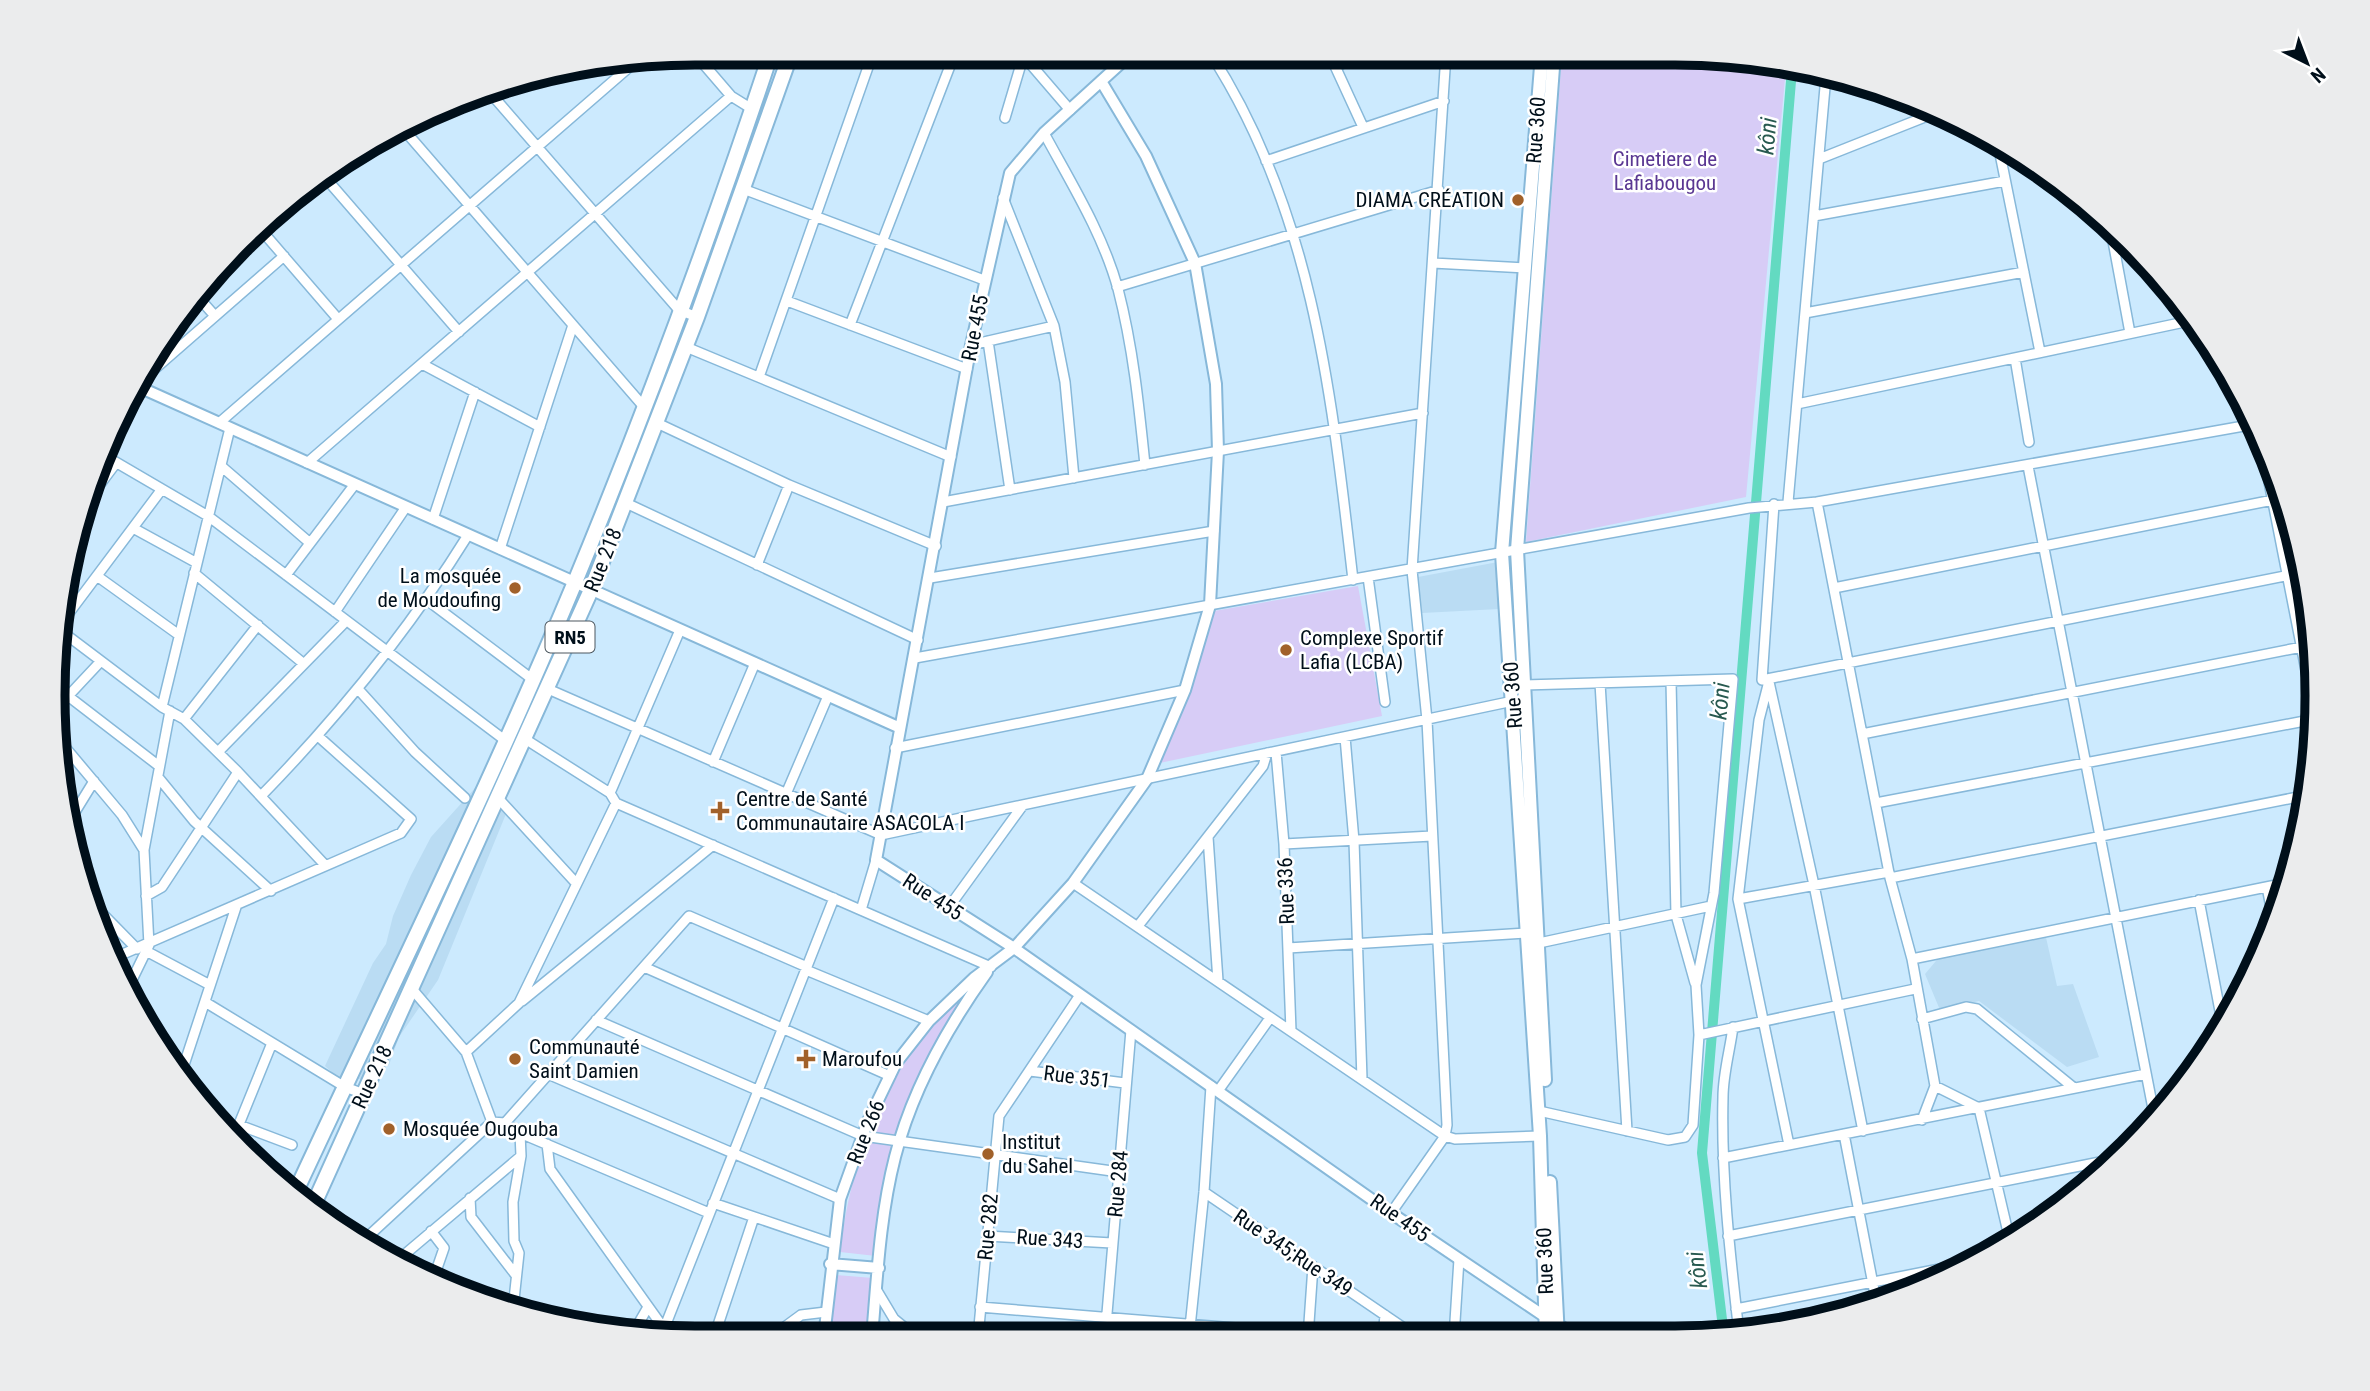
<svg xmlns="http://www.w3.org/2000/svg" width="2370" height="1391" viewBox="0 0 2370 1391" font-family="'Roboto Condensed',sans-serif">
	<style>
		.built { fill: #badcf3 }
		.green { fill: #d7ccf6 }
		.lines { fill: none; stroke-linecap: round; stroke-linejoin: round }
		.canal { stroke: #63dac1; stroke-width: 10 }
		.minor-casing { stroke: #87b8d9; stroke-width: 12 }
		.tertiary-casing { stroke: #87b8d9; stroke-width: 14 }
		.secondary-casing { stroke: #87b8d9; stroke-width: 16 }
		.trunk-casing { stroke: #87b8d9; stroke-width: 18 }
		.minor { stroke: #fff; stroke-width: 9 }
		.tertiary { stroke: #fff; stroke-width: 10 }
		.secondary { stroke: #fff; stroke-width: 12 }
		.trunk { stroke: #fff; stroke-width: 14 }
		.poi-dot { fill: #a1612a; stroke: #fff; stroke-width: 2.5 }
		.labels { text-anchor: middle; stroke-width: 5; stroke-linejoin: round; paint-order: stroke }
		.shield { fill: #fff; stroke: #4c575f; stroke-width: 2 }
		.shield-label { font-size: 19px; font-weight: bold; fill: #000f1a }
		.street-label { font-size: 21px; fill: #000f1a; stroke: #fff }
		.park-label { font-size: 21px; fill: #5a3792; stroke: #fff }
		.poi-label { font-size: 21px; fill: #000f1a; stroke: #fff; text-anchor: start }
		.water-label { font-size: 23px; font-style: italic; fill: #285a50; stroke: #fff }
		.rim { fill: none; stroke: #000f1a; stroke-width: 9 }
	</style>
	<rect width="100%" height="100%" fill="#cceafe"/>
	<!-- built -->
	<path class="built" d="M1498,562l1,47 -77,4 -4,-36z
		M475,788l14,2 19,19 -70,171 -39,57 -10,28 -22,15 -30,-3 -12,-11 48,-103 13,-19 7,-28 18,-41 20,-38z
		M2045,933l12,53 16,-2 26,73 -32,10 -88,-66 -39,9 -15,-36 16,-19z"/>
	<!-- green -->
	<path class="green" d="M1562,54h155l69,14 -40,429 -220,45z
		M1358,586l24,130 -227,48 59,-153z
		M975,984l-59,108 -40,164 -36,-4c14,-111 50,-193 135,-268z
		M836,1275l37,3 -5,59h-40z"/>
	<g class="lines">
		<!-- canal -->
		<path class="canal" d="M1724,1336l-22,-183 90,-1084"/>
		<!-- minor casing -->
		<g class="minor-casing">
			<path id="minor" d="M694,53l37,43 21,13
				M1021,53l49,57
				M1210,53c103,158 122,345 143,527
				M1329,53l34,74
				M1446,55l39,-1
				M1218,65l17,-12
				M1336,67l25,-14
				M486,88l193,222 18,7
				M1005,118l19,-64
				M405,131l239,276
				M1044,133c27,50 59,101 74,156 15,58 21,117 27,176
				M1998,144l42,208
				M1819,159l116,-46
				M1266,161l178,-60
				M323,175l136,157
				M743,189l241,91
				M1003,198l51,128 11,56 9,96
				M1814,216l191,-35
				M2110,225l20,108
				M262,231l76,88
				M1433,263l93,5
				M1117,287l322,-97
				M199,298l16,18
				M787,301l180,68
				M1805,313l219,-41
				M850,325l105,-272
				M988,341l22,149
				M971,345l83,-19
				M686,347l265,110
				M2015,358l14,84
				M422,364l118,63
				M759,377l114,-324
				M142,380l142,-124
				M1797,404l397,-84
				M219,423l415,-360
				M657,423l132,62 147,61
				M2259,431l56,285
				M107,457l101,59 298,225
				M307,463l424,-367
				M221,466l89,77
				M2028,466l127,653
				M943,502l480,-89
				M1788,502l38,-426
				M1817,502l73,376 22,81 23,127 -13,34
				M86,503l30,-40
				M626,503l292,137
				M1774,504l-12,176 543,-108
				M433,519l42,-127
				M133,528l64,35
				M500,549l73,-224
				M757,565l32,-80
				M194,573l110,91
				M286,575l69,-91
				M97,576l82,59
				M1368,577l17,125
				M930,578l284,-47
				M1834,588l449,-90
				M427,600l105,79
				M335,612l71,-105
				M66,617l96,-128
				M64,633l98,74 22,12 54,53 87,93
				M915,658l834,-150 68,-6 438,-78
				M1671,681l5,234 19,68
				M1769,681l-10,39 -21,179 51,246
				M1769,682l45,203 49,246
				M1600,683l27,448
				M1521,685l212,-6 -19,214 -18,92 3,50 -6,90 -8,12 -17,3 -129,-29
				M358,689l57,63 50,46
				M548,689l333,146 632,-134
				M68,696l91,70
				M162,707l68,-279
				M57,708l44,-47
				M184,719l74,-94
				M54,734l68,81 22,35
				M1862,734l450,-89
				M1345,737l9,104 8,238
				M525,739l85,54 6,10 375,164
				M895,748l290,-58
				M218,752l128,-131
				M1276,752l8,92 7,187
				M57,755l8,-10
				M713,762l42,-99
				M158,777l36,44 77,70
				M610,793l70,-163
				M786,794l42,-98
				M261,796c78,-80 148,-166 207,-261
				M498,798l78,85
				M1876,803l439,-84
				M70,820l24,-39
				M1208,837l10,144
				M1284,844l148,-8
				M1890,878l418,-83
				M1073,883l372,253 10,3 85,-3
				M2267,887l7,36
				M146,896l16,-9 76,-115
				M86,897l51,52
				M1738,899l151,-27
				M2199,900l24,127
				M949,907l74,-102
				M861,910l15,-50
				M1138,926l125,-160 4,-13
				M1539,943l172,-37
				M1288,948l239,-15
				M146,951l64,34
				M116,957l285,-124 10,-14 -92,-82
				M1912,959l374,-76
				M644,967l246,109
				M806,970l123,51
				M130,984l19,-39 -5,-95 26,-139
				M412,989l54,63
				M522,1001l191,-156
				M205,1002l140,85 19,7
				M1922,1019l44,-12 11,2 97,79
				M596,1020l267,116 256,36
				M1733,1027c-3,23 -10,47 -10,70 -2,79 7,157 16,236
				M1699,1035l216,-46
				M1030,1071l95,12
				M548,1074l292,125
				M180,1077l56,-170
				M1935,1086l44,22 31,133
				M1218,1091l52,-73
				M492,1122l-26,-70 53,-49 97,-200
				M505,1123l184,-207 118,51
				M239,1125l53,20
				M520,1133l189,80
				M235,1134l37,-91
				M1844,1134l33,171
				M547,1144l3,25 120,168
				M1723,1158l423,-84
				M1204,1192l213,145
				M470,1198l1,19 44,57
				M713,1203l121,41
				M1391,1213l54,-77 2,-11 -20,-405 -15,-150 34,-516
				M431,1231l13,17 -10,29
				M987,1236l125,7
				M1728,1236l392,-78
				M362,1242l130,-120 13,1 15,10 1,23 -8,46 1,39 5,12 -6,56
				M398,1260l123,-104
				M876,1289l18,30 22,18
				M498,1306l16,-7
				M980,1307l328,27
				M1736,1309l239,-47
				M664,1329l170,-431
				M633,1333l15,-26
				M714,1337l40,-120
				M771,1337l30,-22 25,-3
				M978,1337l21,-221 81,-121
				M1105,1337l26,-307
				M1189,1337l15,-145 7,-106
				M1308,1337l5,-71
				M1383,1337l2,-22
				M1454,1337l5,-78"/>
		</g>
		<!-- tertiary casing -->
		<g class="tertiary-casing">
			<path id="tertiary" d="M1132,53l-88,80 -34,40 -39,172 -95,515 138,88 377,265 156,105
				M139,387l759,340
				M830,1264l49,4
				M824,1337l16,-138 28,-78 28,-58 33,-42 45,-43 40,-30 59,-65 74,-104 38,-89 25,-85 8,-154 -2,-67 -21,-121 -49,-107 -45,-75
				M872,1337c5,-59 8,-122 23,-180 17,-67 52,-129 92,-185"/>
		</g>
		<!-- secondary casing -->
		<g class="secondary-casing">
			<path id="secondary" d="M1542,54l-40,499 38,583 6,201
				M1545,1080l-28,-530 37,-496
				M1550,1182l8,155
				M1553,1322l22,15"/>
		</g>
		<!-- trunk casing -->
		<g class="trunk-casing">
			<path id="trunk" d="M296,1191c94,-202 193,-403 279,-609 72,-174 137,-351 196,-529
				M313,1206l278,-616 106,-273 94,-264"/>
		</g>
		<!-- minor -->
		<use href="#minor" class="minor"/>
		<!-- tertiary -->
		<use href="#tertiary" class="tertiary"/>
		<!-- secondary -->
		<use href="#secondary" class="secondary"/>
		<!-- trunk -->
		<use href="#trunk" class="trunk"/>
	</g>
	<!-- markers -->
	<g class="poi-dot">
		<circle cx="1518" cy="200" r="7"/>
		<circle cx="515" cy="588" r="7"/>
		<circle cx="1286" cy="650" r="7"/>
		<path d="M716.5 800.5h7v7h7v7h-7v7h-7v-7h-7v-7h7z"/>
		<circle cx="515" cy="1059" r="7"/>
		<path d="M802.5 1048.5h7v7h7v7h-7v7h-7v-7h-7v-7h7z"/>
		<circle cx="389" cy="1129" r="7"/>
		<circle cx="988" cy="1154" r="7"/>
	</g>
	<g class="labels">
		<!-- shield labels -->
		<rect class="shield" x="545.5" y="621.5" width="49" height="31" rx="5"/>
		<g class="shield-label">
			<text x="570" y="644">RN5</text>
		</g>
		<!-- street labels -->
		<g class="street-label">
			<text transform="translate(1536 130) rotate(-86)" y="7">Rue 360</text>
			<text transform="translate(975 328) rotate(-79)" y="7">Rue 455</text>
			<text transform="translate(603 560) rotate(-68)" y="7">Rue 218</text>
			<text transform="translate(1513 695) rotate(-94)" y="7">Rue 360</text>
			<text transform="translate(1286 891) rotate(-92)" y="7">Rue 336</text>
			<text transform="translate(933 897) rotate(33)" y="7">Rue 455</text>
			<text transform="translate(372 1077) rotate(-65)" y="7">Rue 218</text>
			<text transform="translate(1077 1077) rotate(7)" y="7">Rue 351</text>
			<text transform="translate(866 1132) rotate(-68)" y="7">Rue 266</text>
			<text transform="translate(1118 1184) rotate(-85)" y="7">Rue 284</text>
			<text transform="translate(1400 1218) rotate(35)" y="7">Rue 455</text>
			<text transform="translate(988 1227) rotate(-85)" y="7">Rue 282</text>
			<text transform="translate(1050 1239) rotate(4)" y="7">Rue 343</text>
			<text transform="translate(1293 1253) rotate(34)" y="7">Rue 345;Rue 349</text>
			<text transform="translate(1545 1261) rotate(-92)" y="7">Rue 360</text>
		</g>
		<!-- park labels -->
		<g class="park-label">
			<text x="1665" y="166">Cimetiere de<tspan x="1665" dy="24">Lafiabougou</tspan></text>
		</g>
		<!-- poi labels -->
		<g class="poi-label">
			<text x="1504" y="207" text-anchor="end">DIAMA CRÉATION</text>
			<text x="501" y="583" text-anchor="end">La mosquée<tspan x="501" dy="24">de Moudoufing</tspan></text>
			<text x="1300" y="645">Complexe Sportif<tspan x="1300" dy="24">Lafia (LCBA)</tspan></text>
			<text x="736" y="806">Centre de Santé<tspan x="736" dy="24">Communautaire ASACOLA I</tspan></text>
			<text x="529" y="1054">Communauté<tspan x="529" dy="24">Saint Damien</tspan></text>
			<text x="822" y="1066">Maroufou</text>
			<text x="403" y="1136">Mosquée Ougouba</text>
			<text x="1002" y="1149">Institut<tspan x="1002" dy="24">du Sahel</tspan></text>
		</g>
		<!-- water labels -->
		<g class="water-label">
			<text transform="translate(1767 136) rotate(-85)" y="8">kôni</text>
			<text transform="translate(1720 701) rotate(-85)" y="8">kôni</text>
			<text transform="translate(1697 1270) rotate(-97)" y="8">kôni</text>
		</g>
	</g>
	<!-- crop -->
	<path d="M0 0H2370V1391H0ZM695 65H1675A630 630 0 0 1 2305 695V696A630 630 0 0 1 1675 1326H695A630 630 0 0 1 65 696V695A630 630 0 0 1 695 65Z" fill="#ebeced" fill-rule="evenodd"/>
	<path class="rim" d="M695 65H1675A630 630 0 0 1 2305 695V696A630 630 0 0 1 1675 1326H695A630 630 0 0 1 65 696V695A630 630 0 0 1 695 65Z"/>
	<!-- north arrow -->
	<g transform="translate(2307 63) rotate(138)" stroke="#ffffff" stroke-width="5" paint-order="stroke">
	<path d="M0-5L12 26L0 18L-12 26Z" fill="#000f1a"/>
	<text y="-10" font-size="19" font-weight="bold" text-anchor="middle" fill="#000f1a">N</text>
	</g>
</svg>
